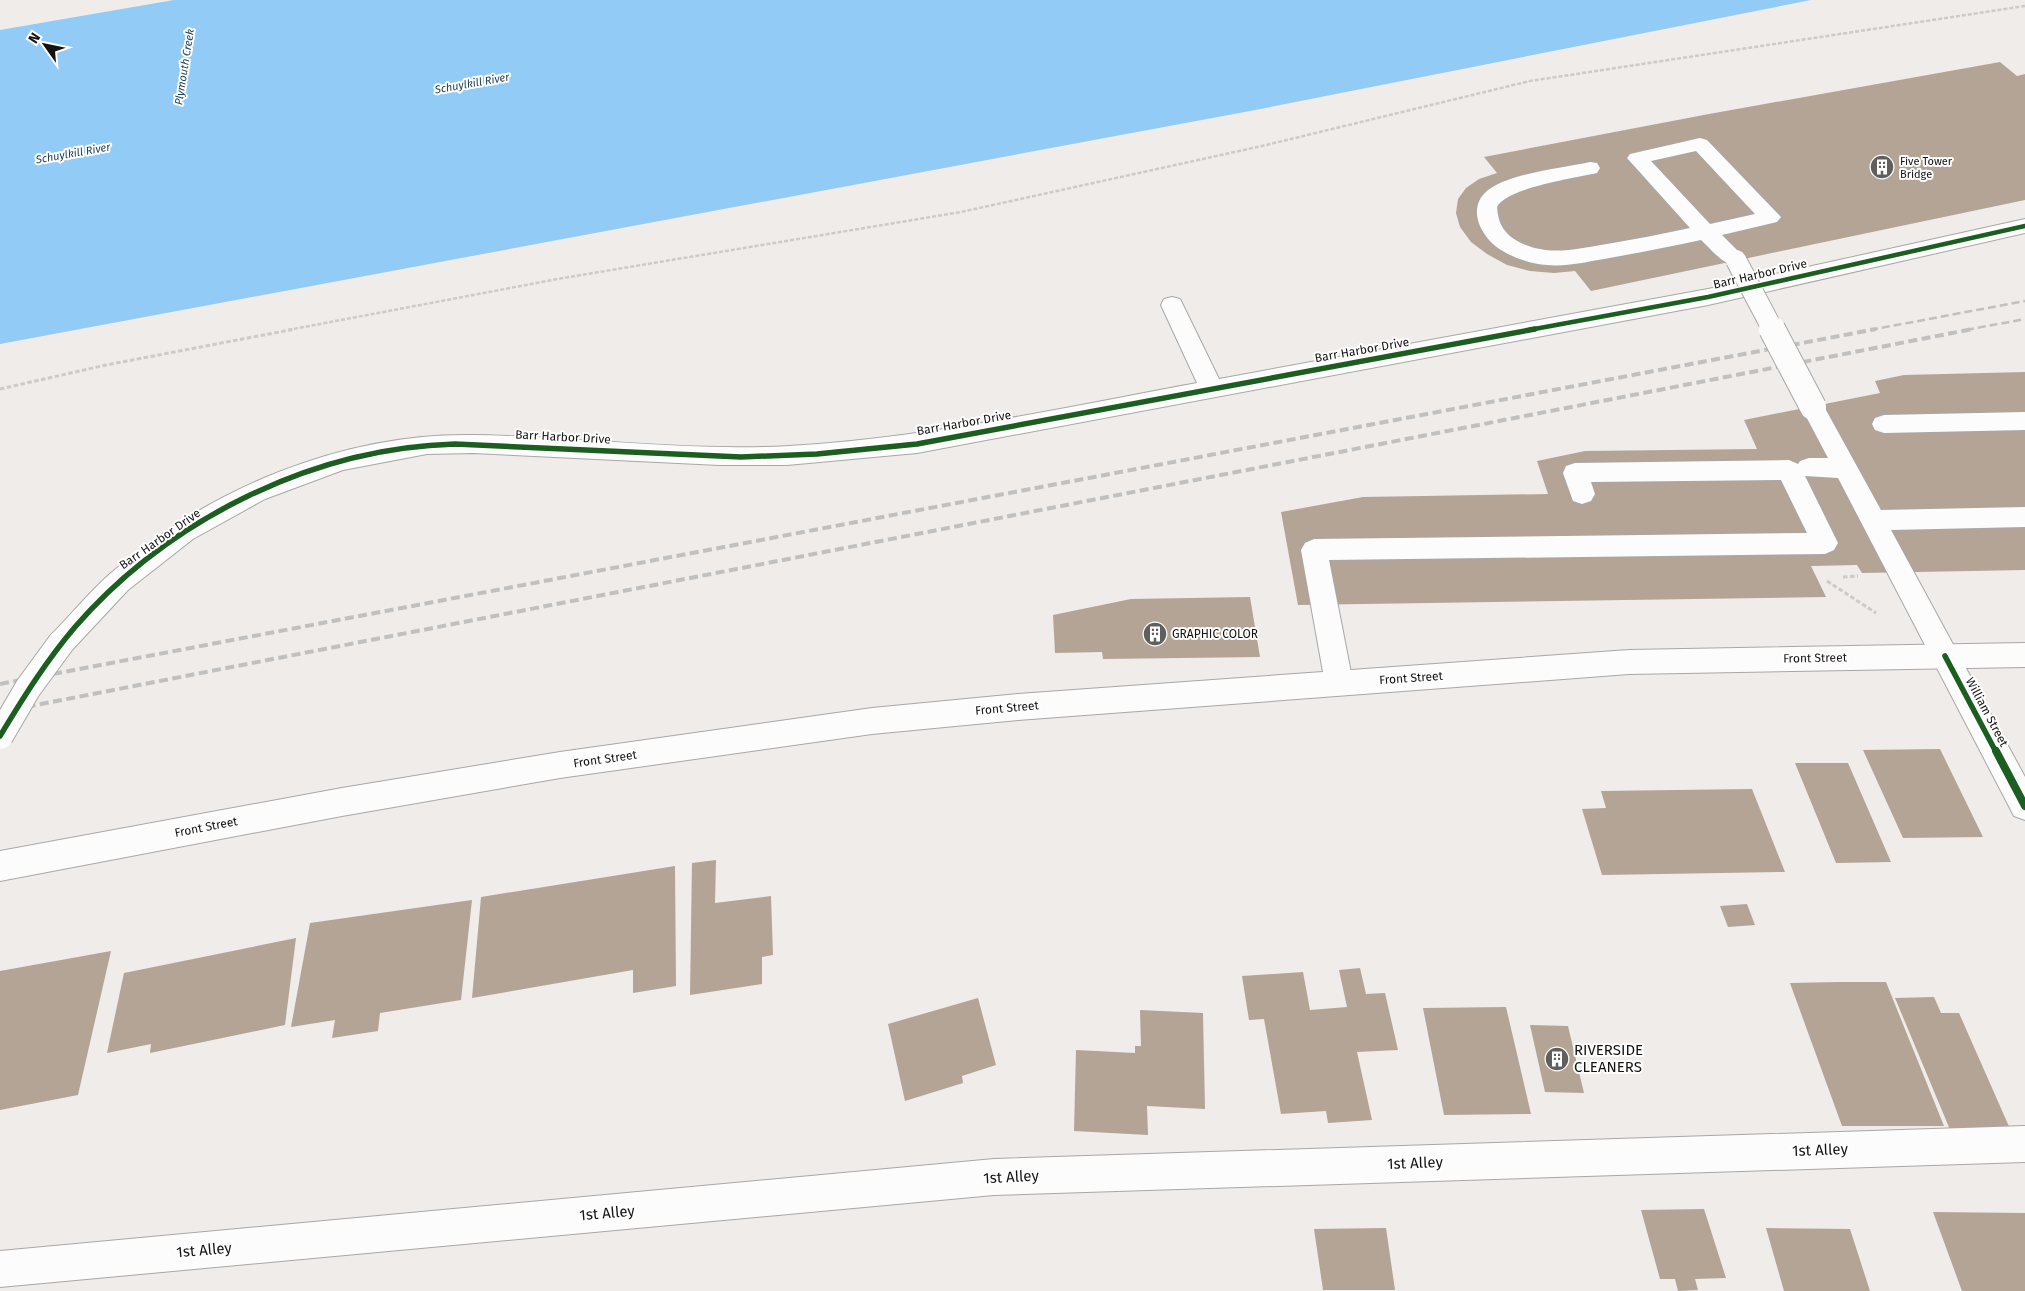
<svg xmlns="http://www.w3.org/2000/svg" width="2025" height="1291" viewBox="0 0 2025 1291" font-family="'Fira Sans',sans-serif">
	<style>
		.water { fill: #92cbf5 }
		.building { fill: #b3a496 }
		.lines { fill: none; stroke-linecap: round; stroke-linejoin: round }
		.minor-casing { stroke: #a9a7a5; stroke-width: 2 }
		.major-casing { stroke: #a9a7a5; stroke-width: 2 }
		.path-far1 { stroke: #cccbca; stroke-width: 2.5; stroke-dasharray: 4 2; stroke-linecap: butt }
		.path { stroke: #cccbca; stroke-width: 3; stroke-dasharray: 4.5 2.5; stroke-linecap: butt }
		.minor { fill: #fdfcfc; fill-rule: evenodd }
		.major { fill: #fdfcfc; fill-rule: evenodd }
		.rail-far1 { stroke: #c0c0c0; stroke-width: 2.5; stroke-dasharray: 8 4; stroke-linecap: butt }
		.rail { stroke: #c0c0c0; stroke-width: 4; stroke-dasharray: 9 4.5; stroke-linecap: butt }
		.minor-bridge-far1-casing { stroke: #a9a7a5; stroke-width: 22; stroke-linecap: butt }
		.minor-bridge-casing { stroke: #a9a7a5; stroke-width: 28; stroke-linecap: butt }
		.minor-bridge-far1 { stroke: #fdfcfc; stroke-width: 20 }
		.minor-bridge { stroke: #fdfcfc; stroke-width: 26 }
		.cycleway-far2-casing { stroke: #fff; stroke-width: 7 }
		.cycleway-far1-casing { stroke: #fff; stroke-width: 9 }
		.cycleway-casing { stroke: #fff; stroke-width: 11 }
		.cycleway-far2 { stroke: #1b5e20; stroke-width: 4.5 }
		.cycleway-far1 { stroke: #1b5e20; stroke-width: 5.5 }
		.cycleway { stroke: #1b5e20; stroke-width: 8 }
		.labels { text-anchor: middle; stroke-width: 4; stroke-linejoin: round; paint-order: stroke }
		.far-water-label { font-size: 11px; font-style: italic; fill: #193c55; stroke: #fff }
		.far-poi-label { font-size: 11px; fill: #151312; stroke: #fff; text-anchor: start }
		.street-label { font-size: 12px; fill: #151312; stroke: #fff }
		.poi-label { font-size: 12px; fill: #151312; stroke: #fff; text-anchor: start }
		.near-poi-label { font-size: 15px; fill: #151312; stroke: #fff; text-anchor: start }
		.near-street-label { font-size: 15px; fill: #151312; stroke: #fff }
	</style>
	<rect width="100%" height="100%" fill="#efecea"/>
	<!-- water -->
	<path class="water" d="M174,0h1637l-561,111 -1250,233v-314z"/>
	<!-- building -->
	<path class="building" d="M2000,62l17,14 8,-2v126l-434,91 -16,-20 -21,2 -24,-2 -23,-6 -20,-11 -16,-12 -11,-15 -4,-14 2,-14 8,-11 13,-9 18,-6 -13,-16 225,-43z
		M2025,372v198l-163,3 -5,-8 -46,1 15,31 -528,8 -17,-93 82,-15 185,-3 -11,-33 48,-10 172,-2 -13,-29 136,-27 -5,-12 29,-6z
		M1250,597l10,60 -157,2 -1,-7 -47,1 -2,-38 78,-16z
		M1940,749l43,88 -80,1 -40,-88z
		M1795,763h53l43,99 -55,1z
		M1752,789l33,83 -183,3 -20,-66 24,-1 -5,-17z
		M716,860l-1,43 56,-7 2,59 -11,2v27l-72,11 2,-132z
		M675,866l1,120 -43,7v-23l-161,28 9,-101z
		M472,900l-11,100 -81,13 -2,18 -46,7 3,-18 -44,7 19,-104z
		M1747,904l8,21 -27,2 -8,-21z
		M296,938l-11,87 -135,28 1,-9 -44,9 17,-80z
		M111,951l-33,144 -78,15v-139z
		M1360,968l6,26 19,-1 13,57 -41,2 15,68 -44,3 -2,-12 -45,3 -17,-95 -15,1 -7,-44 61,-4 7,38 37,-3 -8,-37z
		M1839,982h47l58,144h-102l-52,-143z
		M1934,997l7,16h18l52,118 -60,1 -56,-134z
		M978,998l18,67 -34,11 1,7 -58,18 -17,-77z
		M1506,1007l25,107 -87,1 -21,-107z
		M1140,1010l63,3 2,96 -58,-3 1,29 -74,-4 2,-81 59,3v-7h6z
		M1530,1025l38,1 16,67 -39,-1z
		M1704,1209l22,69 -31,1 3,11 -20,1 -3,-12h-15l-19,-69z
		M1933,1212l92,1v78h-63z
		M1386,1228l9,62h-72l-9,-61z
		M1766,1228l84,1 20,62h-86z"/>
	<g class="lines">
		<!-- minor casing -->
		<g class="minor-casing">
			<path id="minor" d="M1700,138l7,2 74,77 -4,5 -55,13 25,25 -3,5c-18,5 -31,-14 -43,-25 -32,7 -64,13 -97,19 -19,3 -38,8 -57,6 -16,-1 -33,-7 -46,-15 -22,-14 -36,-45 -10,-62 22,-15 72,-20 99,-26l7,1 3,5 -3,5c-22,5 -91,15 -100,34 1,14 5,24 17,32 30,19 61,10 93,5 28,-5 56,-10 83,-16l-63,-70 3,-4zM1696,151l59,63 -45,10 -59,-63z
				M2025,219v14l-317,72 -791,148 -130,12h-68l-246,-12 -46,1 -84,16 -78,29 -72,40 -65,51 -57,61 -10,4 -10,-4 -4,-8 4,-8c20,-20 38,-43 60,-62 98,-84 231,-140 361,-138 106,1 211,17 317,11 138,-8 273,-38 408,-63l-36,-78 3,-6 8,-2 8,2 3,6 36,74 489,-90z
				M1813,398l8,3 60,109 144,-3v20l-134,3 134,247v43l-11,-4 -176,-338 -33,-2 33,67 -4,7 -9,4 -496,6 24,123 -4,9 -10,3 -10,-3 -4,-9 -24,-133 4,-7 9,-4 493,-6 -26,-53 -190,2 4,12 -4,7 -9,3 -9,-3 -10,-28 3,-7 9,-3 214,-3 9,4 2,-3 9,-3h19l-27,-51 4,-6z
				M2025,412v18l-141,3 -9,-3 -3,-6 3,-6 9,-3z
				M2025,1126v36l-1031,33 -994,92v-36l994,-92z"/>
		</g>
		<!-- major casing -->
		<g class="major-casing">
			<path id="major" d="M2025,643v24l-396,7 -611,46 -146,14 -312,44 -218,38 -342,65v-30l342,-63 218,-36 312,-44 146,-14 611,-44z"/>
		</g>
		<!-- path-far1 -->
		<path class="path-far1" d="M288,330l275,-52 398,-66 301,-66 268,-65 495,-75"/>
		<!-- path -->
		<path class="path" d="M0,389l106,-24 189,-36
			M1843,577l15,-1
			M1827,581l49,32"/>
		<!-- minor -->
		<use href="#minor" class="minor"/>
		<!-- major -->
		<use href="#major" class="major"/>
		<!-- rail-far1 -->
		<path class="rail-far1" d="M1870,330l155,-29
			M1966,330l59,-11"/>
		<!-- rail -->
		<path class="rail" d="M0,684l1876,-355
			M0,712l1973,-383"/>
		<!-- minor-bridge-far1 casing -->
		<g class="minor-bridge-far1-casing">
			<path id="minor-bridge-far1" d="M1736,260l37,70"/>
		</g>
		<!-- minor-bridge casing -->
		<g class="minor-bridge-casing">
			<path id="minor-bridge" d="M1772,329l41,78
				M0,736l28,-48 33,-45"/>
		</g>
		<!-- minor-bridge-far1 -->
		<use href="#minor-bridge-far1" class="minor-bridge-far1"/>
		<!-- minor-bridge -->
		<use href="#minor-bridge" class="minor-bridge"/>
		<!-- cycleway-far2 casing -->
		<g class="cycleway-far2-casing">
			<path id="cycleway-far2" d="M1529,330l179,-33 317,-71"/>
		</g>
		<!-- cycleway-far1 casing -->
		<g class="cycleway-far1-casing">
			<path id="cycleway-far1" d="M1945,656l51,96
				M0,736c23,-38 46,-75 75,-109 94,-108 238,-179 380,-183l286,13 76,-3 100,-10 618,-115"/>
		</g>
		<!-- cycleway casing -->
		<g class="cycleway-casing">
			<path id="cycleway" d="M1996,751l29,55"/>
		</g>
		<!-- cycleway-far2 -->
		<use href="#cycleway-far2" class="cycleway-far2"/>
		<!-- cycleway-far1 -->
		<use href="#cycleway-far1" class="cycleway-far1"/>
		<!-- cycleway -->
		<use href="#cycleway" class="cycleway"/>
	</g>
	<!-- icons -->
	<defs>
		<g id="building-disc" transform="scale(1.25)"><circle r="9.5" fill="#615f5e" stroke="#fff"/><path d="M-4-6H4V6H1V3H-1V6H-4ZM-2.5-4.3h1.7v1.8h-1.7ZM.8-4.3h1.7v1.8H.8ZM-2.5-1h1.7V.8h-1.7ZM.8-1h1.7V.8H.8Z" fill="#fff"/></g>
	</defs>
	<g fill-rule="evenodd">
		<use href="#building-disc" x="1882" y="167"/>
		<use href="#building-disc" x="1155" y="634"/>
		<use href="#building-disc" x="1557" y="1059"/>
	</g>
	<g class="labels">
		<!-- far-water labels -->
		<g class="far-water-label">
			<text transform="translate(184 67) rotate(-81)" y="4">Plymouth Creek</text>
			<text transform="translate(472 83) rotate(-10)" y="4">Schuylkill River</text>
			<text transform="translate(73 153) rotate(-10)" y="4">Schuylkill River</text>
		</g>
		<!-- far-poi labels -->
		<g class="far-poi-label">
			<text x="1900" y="165">Five Tower<tspan x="1900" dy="13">Bridge</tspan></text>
		</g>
		<!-- street labels -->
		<g class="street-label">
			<text transform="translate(1760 274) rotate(-13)" y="4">Barr Harbor Drive</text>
			<text transform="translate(1362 350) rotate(-10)" y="4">Barr Harbor Drive</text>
			<text transform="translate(964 423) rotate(-10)" y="4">Barr Harbor Drive</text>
			<text transform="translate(563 437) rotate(3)" y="4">Barr Harbor Drive</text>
			<text transform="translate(160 539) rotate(-35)" y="4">Barr Harbor Drive</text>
			<text transform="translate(1815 658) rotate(-1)" y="4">Front Street</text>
			<text transform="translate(1411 678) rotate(-4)" y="4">Front Street</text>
			<text transform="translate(1007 708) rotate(-5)" y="4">Front Street</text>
			<text transform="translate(1987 712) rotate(62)" y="4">William Street</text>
			<text transform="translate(605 759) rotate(-8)" y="4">Front Street</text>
			<text transform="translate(206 827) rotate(-11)" y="4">Front Street</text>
		</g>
		<!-- poi labels -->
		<g class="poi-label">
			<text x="1172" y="638">GRAPHIC COLOR</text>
		</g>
		<!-- near-poi labels -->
		<g class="near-poi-label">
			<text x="1574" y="1055">RIVERSIDE<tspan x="1574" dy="17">CLEANERS</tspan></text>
		</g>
		<!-- near-street labels -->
		<g class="near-street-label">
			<text transform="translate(1820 1150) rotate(-2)" y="5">1st Alley</text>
			<text transform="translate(1415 1163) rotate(-2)" y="5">1st Alley</text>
			<text transform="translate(1011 1177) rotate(-3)" y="5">1st Alley</text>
			<text transform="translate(607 1213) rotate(-5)" y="5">1st Alley</text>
			<text transform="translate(204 1250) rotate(-5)" y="5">1st Alley</text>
		</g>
	</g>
	<!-- north arrow -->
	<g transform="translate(45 45) rotate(303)" stroke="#ffffff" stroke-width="4" paint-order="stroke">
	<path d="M0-4L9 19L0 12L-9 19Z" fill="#151312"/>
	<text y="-8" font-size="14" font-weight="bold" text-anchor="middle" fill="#151312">N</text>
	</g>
</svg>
